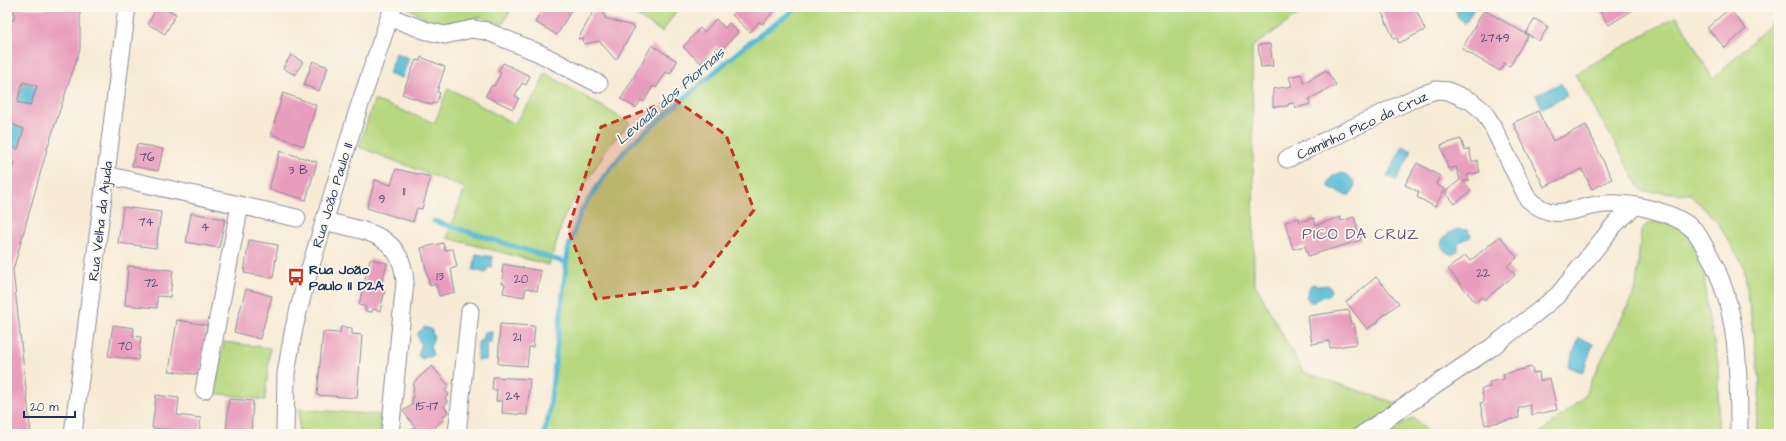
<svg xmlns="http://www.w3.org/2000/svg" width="1786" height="441" viewBox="0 0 1786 441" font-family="'Architects Daughter',sans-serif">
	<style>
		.green { fill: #b7d87f; stroke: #69846e }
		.water { fill: #57bbd5; stroke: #39759a }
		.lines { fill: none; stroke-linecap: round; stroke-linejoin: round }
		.stream { stroke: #57bbd5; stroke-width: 5 }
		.building { fill: #e89dbc; fill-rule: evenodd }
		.minor-casing { stroke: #898d9a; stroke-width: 19 }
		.minor { stroke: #fff; stroke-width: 17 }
		.marked { fill: #c8321e; fill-opacity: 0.2; stroke: #c8321e; stroke-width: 3; stroke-dasharray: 8 5; stroke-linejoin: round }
		.labels { text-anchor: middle; stroke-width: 3.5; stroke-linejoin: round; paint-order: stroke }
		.number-label { font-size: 12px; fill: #4e4a76 }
		.street-label { font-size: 14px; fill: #1b2f5e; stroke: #fbf7ec }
		.poi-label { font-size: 14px; font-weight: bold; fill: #1b2f5e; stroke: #fbf7ec; text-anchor: start }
		.water-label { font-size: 15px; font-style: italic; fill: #2d5982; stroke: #fbf7ec }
		.neighbourhood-label { font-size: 15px; letter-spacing: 1px; fill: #63567f; stroke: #fbf7ec }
	</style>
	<rect width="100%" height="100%" fill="#fbf7ec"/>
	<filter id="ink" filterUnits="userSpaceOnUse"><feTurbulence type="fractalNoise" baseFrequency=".025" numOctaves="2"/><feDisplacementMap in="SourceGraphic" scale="8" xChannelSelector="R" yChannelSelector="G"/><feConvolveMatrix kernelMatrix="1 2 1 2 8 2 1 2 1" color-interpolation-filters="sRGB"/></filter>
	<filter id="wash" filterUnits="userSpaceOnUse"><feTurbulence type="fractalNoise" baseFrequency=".012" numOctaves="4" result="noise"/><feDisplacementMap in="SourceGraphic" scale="16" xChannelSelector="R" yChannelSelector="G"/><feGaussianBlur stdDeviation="0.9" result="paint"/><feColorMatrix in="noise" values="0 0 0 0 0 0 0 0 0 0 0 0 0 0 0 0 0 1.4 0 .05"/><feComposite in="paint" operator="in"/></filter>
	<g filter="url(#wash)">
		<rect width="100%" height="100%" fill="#f7ebd6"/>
		<!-- green -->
		<path class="green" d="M407,7h105l-9,17 -22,-7 -19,4 -20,2 -15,-4z
			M623,7h56l-17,25z
			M800,7h509l-57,40 2,235 49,90 101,34 -53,28h-806l5,-19 19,-165 13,-38 24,-37 24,-29 116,-99z
			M1779,15v147l-5,9 5,7v256h-23l4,-52 -16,-116 -27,-44 -27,-28 -48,-3 -67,-117 102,-58 36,63z
			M545,73l85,50 -21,23 -44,69 -16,50 -102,-27 18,-50 -106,-41 15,-47 61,23 13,-35 66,36 25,-35z
			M1649,222l23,1 16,12 15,29 4,44 11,55v71h-179l44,-36 53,-109 5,-58z
			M224,342l46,6 -5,52 -51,-7z
			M299,409l83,6 -2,19h-81z
			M1414,417l15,17h-42z"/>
		<!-- water -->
		<path class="water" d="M1455,7h20l-10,17 -7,-7z
			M396,53l13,5 -7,20 -13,-4z
			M23,82l14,4 -7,20 -13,-4z
			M1561,83l6,13 -25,12 -6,-13z
			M11,124l13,5 -6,20 -11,-3v-10z
			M1403,146l9,5 -16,30 -9,-5z
			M7,161l7,2 -7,20z
			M1340,173c12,1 20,13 10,22h-5l-16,-8c-2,-8 4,-12 11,-14z
			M1459,229l9,1 3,6 -2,2 -11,5v7l-5,5c-21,-7 -10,-23 6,-26z
			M476,254l17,3 -2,11 -3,-1 -2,6 -13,-3z
			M1312,284l7,2 9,-1 3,3v3l-3,5 -7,1 -6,5h-5l-4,-5 4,-11z
			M424,327l7,2 3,8 -4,9 3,9 -2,2h-5l-4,2 -4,-3 3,-11 -4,-11z
			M484,332h8l-1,10h-4l-1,18h-9l1,-18 4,-2z
			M1579,338l14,6 -10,28 -15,-5z"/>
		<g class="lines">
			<!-- stream -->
			<path class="stream" d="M434,221l133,42
				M544,434l5,-19 19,-165 13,-39 24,-36 24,-29 116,-100 53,-39"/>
		</g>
		<g id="blocks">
			<!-- building -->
			<path class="building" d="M7,7l39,2 1,-2h33v42l-33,100 -34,121 18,164h-24v-251l7,-20 -7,-2v-15l11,3 6,-20 -13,-5 -4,11v-115h7v-9h-7zM23,82l14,4 -7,20 -13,-4z
				M157,7h6l13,7 -11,20 -17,-10z
				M491,7h9l-2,4z
				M544,7h29l-16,28 -22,-13z
				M596,7l2,2 4,-1 3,10 30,9 -19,33 -17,-19 -15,3 -1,-6 -5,1z
				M740,7h32l3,3 -13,14 -3,-2 -9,10 -18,-17z
				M1384,7h31l10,23 -26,13 -3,-6 -2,2 -14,-31z
				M1597,7h41l-29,18z
				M1729,9l17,20 -21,19 -18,-20z
				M1484,10l44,25 -18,31 -6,-3 -4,8 -38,-22z
				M716,19l9,9 4,-5 9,9 -17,19 -5,-5 -15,17 -18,-16 17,-19 4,4z
				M1535,19l13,8 -9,14 -13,-8z
				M1270,44l3,22 -12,1 -3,-22z
				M652,45l25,16 -7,13 -4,-2 -10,16 -3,-2 -9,16 -3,-2 -5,8 -15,-9z
				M291,55l12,7 -8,13 -12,-7z
				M421,57l24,10 -8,25 3,1 -4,11 -3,-1 -1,2 -30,-11 14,-34 4,1z
				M313,61l15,6 -9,24 -15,-6z
				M503,63l27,13 -4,9 -4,-2 -7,13 4,2 -6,11 -28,-13 7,-11 2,1 7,-13 -3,-2z
				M1326,70l10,15 -27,14 1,5 -14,4 -2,-5 -6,1v2l-15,1v-18l19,-3 -3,-9 12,-3 3,9z
				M283,93l33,12 -12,41 -33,-12z
				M1538,111l15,30 33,-16 26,54 -20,10 -10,-20 -38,18 -31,-64z
				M1461,139l4,12 4,-2 3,13 5,-2 3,12 -13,3 2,5 -5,1 7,10 -16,13 -10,-12 15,-12 -4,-13 -8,2 -7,-24z
				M137,144l26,5 -5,22 -26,-5z
				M280,151l37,11 -11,38 -37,-11z
				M1417,163l23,13 -4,8 9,5 -10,18 -18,-10 2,-5 -14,-7z
				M396,169l35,8 -9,32 -5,-1 -4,14 -46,-14 8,-28 16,5z
				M1779,178v12l-4,-10z
				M123,207l38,5 -5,36 -38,-5z
				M191,213l34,6 -6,29 -33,-6z
				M1340,217l1,4 13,-4 7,23 -53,16 -3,-10 -12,3 -8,-27 14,-4 1,4 14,-4 2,7z
				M1500,236l17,22 -10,8 8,9 -31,25 -2,-3 -7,5 -27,-33 17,-14 5,6z
				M249,240l29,5 -5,33 -29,-5z
				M443,243l2,7 8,-1 4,18 -6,2 4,23 -16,4 -3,-12 -6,2 -9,-38z
				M370,259l17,4 -7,26 5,1 -5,21 -7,-2 -1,3 -7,-1 1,-4 -7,-2z
				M503,264l38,7 -4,20 -11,-3 -2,9 -21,-4 2,-9 -3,-1 2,-9 -2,-1z
				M128,266l45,4 -3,27 -13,-1v12l-32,-3z
				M1376,277l23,26 -21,17 1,1 -12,8 -21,-27z
				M246,289l26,7 -12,43 -26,-7z
				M1349,310l2,14 3,-1 3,21 -27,4 -1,-7 -17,3 -4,-28z
				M177,320l30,5 -7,50 -31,-4z
				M500,324l35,2 -2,21h-4l-2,19 -29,-2z
				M113,325l21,3 -1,8 8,1 -3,23 -30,-4z
				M341,327l11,1v6l10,1 -5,63 -40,-3 6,-63 17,1z
				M432,366l17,20 -4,4 4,5 -4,3 3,4 -4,4 4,6 -5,5 1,2 -9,8 5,7h-29l-2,-2 6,-5 -12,-16 9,-6 2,-23z
				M1532,367l1,6 6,-1 1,9 10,-3 7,32 -25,5 -2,-10 -12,3 1,10 -34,7 -5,-22 4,-1 -3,-13 9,-2 -1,-5 15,-3 -1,-5z
				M493,377l37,2 -3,36 -25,-2 1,-12h-7l1,-11h-5z
				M156,395l23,3 -2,17 24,3 -2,16h-24v-4l-23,-2z
				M229,399l24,2 -2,33h-25z"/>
		</g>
	</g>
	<g filter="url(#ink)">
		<use href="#blocks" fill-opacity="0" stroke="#898d9a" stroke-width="1"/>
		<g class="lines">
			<!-- minor casing -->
			<g class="minor-casing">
				<path id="minor" d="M390,17l37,14 18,4 27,-6 14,2 53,22 60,31
					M1287,159l134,-64 15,-5 12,1 23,10 12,10 9,14 36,74c29,26 46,7 77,5 26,-2 70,8 89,26 5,5 9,14 13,21 32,55 32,121 32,183
					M106,175l191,43
					M324,221c39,10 78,11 81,61l-15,152
					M204,390l36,-185
					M73,434l54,-427
					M285,434l1,-61 8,-45 11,-43 53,-175 35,-103
					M457,434l13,-123
					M1363,434l129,-87 44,-34 23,-19 56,-70 20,-18"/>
			</g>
			<!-- minor -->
			<use href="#minor" class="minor"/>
		</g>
	</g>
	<!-- marked area -->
	<path class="marked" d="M674,99l52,36 28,75 -59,76 -99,13 -28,-69 33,-103z"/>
	<!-- icons -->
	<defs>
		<g id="bus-bare" transform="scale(1.38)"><path d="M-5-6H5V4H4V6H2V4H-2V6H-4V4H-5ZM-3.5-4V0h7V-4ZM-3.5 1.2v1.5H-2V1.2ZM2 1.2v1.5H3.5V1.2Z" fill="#c8321e" stroke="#fbf7ec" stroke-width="2.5" paint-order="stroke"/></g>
	</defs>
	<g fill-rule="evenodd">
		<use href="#bus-bare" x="296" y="277"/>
	</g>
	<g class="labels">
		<!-- number labels -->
		<g class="number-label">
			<text x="1495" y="42">2749</text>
			<text x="147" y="161">76</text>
			<text x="298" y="174">3 B</text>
			<text x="404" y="195">11</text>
			<text x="382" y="203">9</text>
			<text x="146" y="226">74</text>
			<text x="205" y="231">4</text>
			<text x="1483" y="277">22</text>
			<text x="440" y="280">13</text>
			<text x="521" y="283">20</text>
			<text x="151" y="287">72</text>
			<text x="517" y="341">21</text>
			<text x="125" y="350">70</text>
			<text x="513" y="400">24</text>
			<text x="427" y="410">15-17</text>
		</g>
		<!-- street labels -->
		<g class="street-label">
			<text transform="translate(1362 125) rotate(-25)" y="5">Caminho Pico da Cruz</text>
			<text transform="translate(332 195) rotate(-73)" y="5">Rua João Paulo II</text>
			<text transform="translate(100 221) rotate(-83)" y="5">Rua Velha da Ajuda</text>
		</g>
		<!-- poi labels -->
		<g class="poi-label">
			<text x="309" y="274">Rua João<tspan x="309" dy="16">Paulo II D2A</tspan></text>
		</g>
		<!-- water labels -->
		<g class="water-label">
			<text transform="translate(670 96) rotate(-41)" y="5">Levada dos Piornais</text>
		</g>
		<!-- neighbourhood labels -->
		<g class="neighbourhood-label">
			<text x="1361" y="239">PICO DA CRUZ</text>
		</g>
	</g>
	<!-- margin -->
	<rect width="1786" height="441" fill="none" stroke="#fbf7ec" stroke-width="24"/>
	<!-- scale -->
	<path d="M24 411v6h51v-6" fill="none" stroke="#1b2f5e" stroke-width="2"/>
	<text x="30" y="411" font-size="12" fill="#1b2f5e" stroke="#fbf7ec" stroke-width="3" paint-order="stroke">20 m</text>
</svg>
